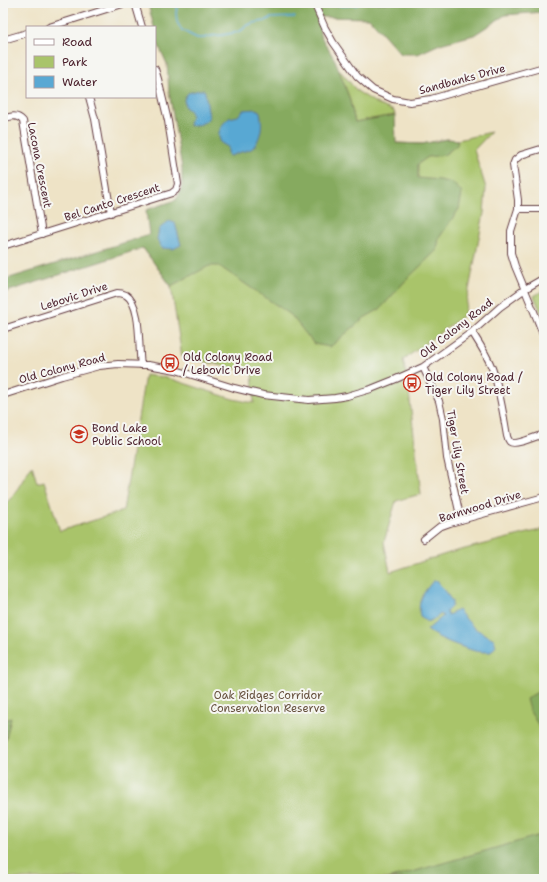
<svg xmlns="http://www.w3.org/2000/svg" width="547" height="882" viewBox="0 0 547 882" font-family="'Shantell Sans',sans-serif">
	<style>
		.green { fill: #a9c46a; stroke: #7a724a }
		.forest { fill: #86aa5e; stroke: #686444 }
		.water { fill: #59a8d3; stroke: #52647f }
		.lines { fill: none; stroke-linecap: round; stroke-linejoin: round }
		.stream { stroke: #59a8d3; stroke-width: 1.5 }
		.minor-casing { stroke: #633c42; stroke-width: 8 }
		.minor { stroke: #fff; stroke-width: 6 }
		.labels { text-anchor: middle; stroke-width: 4; stroke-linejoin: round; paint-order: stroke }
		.street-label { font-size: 11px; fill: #4a1f2b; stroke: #f6f6f2 }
		.poi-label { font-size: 11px; fill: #4a1f2b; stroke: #f6f6f2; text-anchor: start }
		.park-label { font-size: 11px; fill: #66513e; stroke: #f6f6f2 }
	</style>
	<rect width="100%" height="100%" fill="#f6f6f2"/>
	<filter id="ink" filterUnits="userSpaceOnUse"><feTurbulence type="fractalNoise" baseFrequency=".025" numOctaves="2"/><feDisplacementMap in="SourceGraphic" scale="8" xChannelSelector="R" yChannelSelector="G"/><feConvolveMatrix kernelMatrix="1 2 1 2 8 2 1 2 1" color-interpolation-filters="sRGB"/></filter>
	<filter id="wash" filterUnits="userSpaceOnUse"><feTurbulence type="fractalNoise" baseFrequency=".012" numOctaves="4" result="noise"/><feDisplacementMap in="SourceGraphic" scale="16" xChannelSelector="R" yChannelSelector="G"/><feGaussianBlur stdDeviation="0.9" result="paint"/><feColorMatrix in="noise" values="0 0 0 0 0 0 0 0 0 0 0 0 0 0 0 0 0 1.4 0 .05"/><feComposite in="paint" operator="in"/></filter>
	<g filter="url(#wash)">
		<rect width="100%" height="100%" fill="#eee3c6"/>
		<!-- green -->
		<path class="green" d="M337,67l20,24 22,14 15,6 1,4 -40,7 -6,-25z
			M491,132l-17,18 12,38 -2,25 -20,102 -61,45 5,24 13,110 -25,7 -12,41 6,30 59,-19 95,-24v350h-541v-373l10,-10 19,-31 5,18 7,-2 16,50 63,-20 22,-136 23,3 65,21 21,4 -2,-31 -70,-15 -11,-71 -28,-38 253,-105 26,1 25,-5 11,1z
			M544,290v29l-10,-23z"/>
		<!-- forest -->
		<path class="forest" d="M154,3h161l11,3 30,-1 3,-2h142l15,4 14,-4h14v9l-39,3 -31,20 -34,9 -22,10h-17l-32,-36 -49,-1v18l15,25 14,37 6,25 40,-7 1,28 26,1 25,-5 11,1 -1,5 -13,10 -16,2 -10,7v14l21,2 14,3 9,10 -3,16 -20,29 -2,12 -30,29 -27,30 -16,9 -34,29 -16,-3 -23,-29 -72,-49h-10l-38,20 -28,-38 -140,45v-13l146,-45 -3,-25 30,-10 3,-5 3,-9v-18l-13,-76 -2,-28 -10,-22 -2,-8v-7h-1l-5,-19z
			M544,688v39l-4,1 -11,-18 -3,-11z
			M11,718l-5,21 -3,2v-21z
			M544,834v45h-156l17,-5z"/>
		<!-- water -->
		<path class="water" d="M199,90h5l1,2 4,25c-4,8 -13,8 -20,9 1,-10 6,-12 -4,-19l-1,-8 4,-6z
			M255,109l4,1c4,11 3,22 -2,32 -2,2 -3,6 -6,7 -2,1 -4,1 -6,2 -6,1 -10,4 -16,5l-1,-4v-5l-7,-4 -2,-6v-5l4,-8 6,-6 9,-2 5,-6z
			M169,221l6,2 6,22 -8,4 -12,-1 -4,-9 2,-10z
			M433,581h4l15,20v5l-6,6 2,3 10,-5 16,18 20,11 2,7 -5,6c-6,0 -11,0 -16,-1 -14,-4 -37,-12 -48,-21l16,-14 -2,-2 -7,5 -7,3 -7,-5c-3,-16 3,-24 13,-36z"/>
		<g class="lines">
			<!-- stream -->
			<path class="stream" d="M178,3l-2,10 1,9 4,7 6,4 10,5h7l7,-2 11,-1 16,-3 4,-2 4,-4 7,-3 12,-2 6,-3 24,-1
				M323,5l11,-1 8,2 14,-1 4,-2"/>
		</g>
	</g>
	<g filter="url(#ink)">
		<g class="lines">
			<!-- minor casing -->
			<g class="minor-casing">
				<path id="minor" d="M135,3l7,24
					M314,3l11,25 8,14 24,34 16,14 20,9 17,3 21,-3 113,-32
					M49,27l77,-24
					M3,40l24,-7
					M89,97l6,22 16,94
					M3,119c8,-3 14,-5 20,2l19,113
					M544,148l-23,7 -6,5 -2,5 5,35v9l-7,22v22l4,13 22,53 7,18
					M518,209h26
					M3,246l169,-53 4,-3 2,-6 -10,-63 -10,-42 -3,-10
					M3,329l114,-36c3,0 7,1 9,2 16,10 12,53 15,70
					M472,332c7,11 15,23 20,36 8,22 11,45 15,68 0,1 2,5 3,6 5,4 27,-6 34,-8
					M423,367l16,34 4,18 4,39 14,62
					M3,395l59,-19 37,-10 19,-2 30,1 28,5 58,18 29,7 46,5 26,-2 12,-2 24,-7 25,-10 27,-12 49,-35 28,-25 25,-18 19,-11
					M424,539l15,-12 11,-4 94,-26"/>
			</g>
			<!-- minor -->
			<use href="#minor" class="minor"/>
		</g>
	</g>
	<!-- icons -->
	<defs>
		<g id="bus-ring" transform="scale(0.9)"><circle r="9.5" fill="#f6f6f2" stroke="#c8321e" stroke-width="1.5"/><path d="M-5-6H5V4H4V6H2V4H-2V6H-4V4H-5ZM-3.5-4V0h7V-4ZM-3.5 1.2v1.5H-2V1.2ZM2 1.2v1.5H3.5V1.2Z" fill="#c8321e"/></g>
		<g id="school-ring" transform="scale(0.9)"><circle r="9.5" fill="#f6f6f2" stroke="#c8321e" stroke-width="1.5"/><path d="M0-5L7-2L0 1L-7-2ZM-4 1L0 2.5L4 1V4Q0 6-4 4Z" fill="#c8321e"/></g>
	</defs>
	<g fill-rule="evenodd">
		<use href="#bus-ring" x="170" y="363"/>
		<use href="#bus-ring" x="412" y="383"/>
		<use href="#school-ring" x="79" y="434"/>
	</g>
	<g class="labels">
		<!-- street labels -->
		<g class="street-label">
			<text transform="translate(462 79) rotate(-15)" y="4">Sandbanks Drive</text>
			<text transform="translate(40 165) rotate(79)" y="4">Lacona Crescent</text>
			<text transform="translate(112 202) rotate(-18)" y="4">Bel Canto Crescent</text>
			<text transform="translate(74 296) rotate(-18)" y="4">Lebovic Drive</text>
			<text transform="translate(456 328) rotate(-38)" y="4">Old Colony Road</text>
			<text transform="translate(62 368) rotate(-15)" y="4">Old Colony Road</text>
			<text transform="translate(458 452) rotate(80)" y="4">Tiger Lily Street</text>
			<text transform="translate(480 506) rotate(-17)" y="4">Barnwood Drive</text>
		</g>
		<!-- poi labels -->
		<g class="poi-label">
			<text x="183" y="361">Old Colony Road<tspan x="183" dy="13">/ Lebovic Drive</tspan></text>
			<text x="425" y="381">Old Colony Road /<tspan x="425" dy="13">Tiger Lily Street</tspan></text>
			<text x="92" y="432">Bond Lake<tspan x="92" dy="13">Public School</tspan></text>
		</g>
		<!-- park labels -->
		<g class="park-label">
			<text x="268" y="699">Oak Ridges Corridor<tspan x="268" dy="13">Conservation Reserve</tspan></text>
		</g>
	</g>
	<!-- margin -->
	<rect width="547" height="882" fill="none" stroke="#f6f6f2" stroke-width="16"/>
	<!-- legend -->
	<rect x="26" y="26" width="130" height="72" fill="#f6f6f2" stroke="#b1a0a2"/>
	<rect x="34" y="39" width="20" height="6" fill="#ffffff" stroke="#b1a0a2"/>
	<text x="62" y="46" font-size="12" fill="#4a1f2b">Road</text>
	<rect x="34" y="56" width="20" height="12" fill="#a9c46a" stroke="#b1a0a2"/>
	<text x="62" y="66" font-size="12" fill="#4a1f2b">Park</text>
	<rect x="34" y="76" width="20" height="12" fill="#59a8d3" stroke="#b1a0a2"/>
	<text x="62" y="86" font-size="12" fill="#4a1f2b">Water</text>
</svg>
